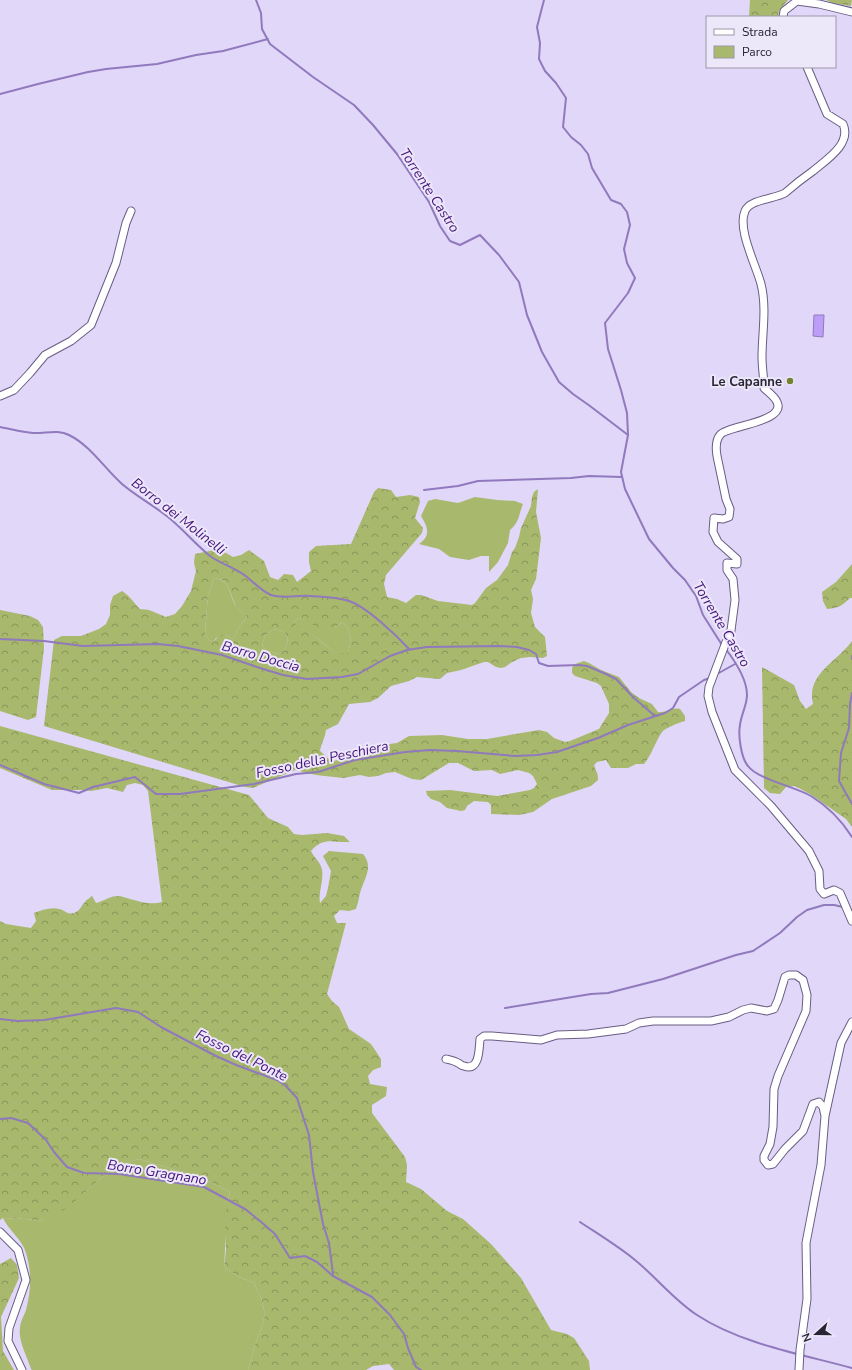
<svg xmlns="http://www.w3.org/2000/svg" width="852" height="1370" viewBox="0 0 852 1370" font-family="'Nunito Sans',sans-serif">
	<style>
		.green { fill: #a8b86c }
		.forest { fill: url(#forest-crowns); fill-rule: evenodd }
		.water { fill: #bc9ef8; stroke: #9079bd }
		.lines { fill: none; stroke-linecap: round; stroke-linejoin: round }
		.stream { stroke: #9079bd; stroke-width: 2 }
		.street-casing { stroke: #695d83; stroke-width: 9 }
		.street { stroke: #fff; stroke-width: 7 }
		.poi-dot { fill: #738231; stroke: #ece7f9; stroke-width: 1.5 }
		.labels { text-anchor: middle; stroke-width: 4; stroke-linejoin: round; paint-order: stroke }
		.poi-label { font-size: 13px; font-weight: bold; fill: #292434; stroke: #ece7f9; text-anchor: end }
		.water-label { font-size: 14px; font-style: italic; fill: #45137b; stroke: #ece7f9 }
	</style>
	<defs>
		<pattern id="forest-crowns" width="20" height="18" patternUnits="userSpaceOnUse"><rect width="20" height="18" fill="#a8b86c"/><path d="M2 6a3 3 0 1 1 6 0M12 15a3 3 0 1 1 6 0" fill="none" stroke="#89955a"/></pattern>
	</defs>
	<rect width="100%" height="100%" fill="#e1d7f9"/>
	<!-- green -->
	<path class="green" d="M475,497l22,3 18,1 8,3c-5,12 -3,17 -13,26l-2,13 -10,19 -9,10v-16h-8l-12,4 -19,-3 -11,-8 -20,-5c12,-8 9,-17 2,-28l7,-15 7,-2 23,4z
		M214,578c19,2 14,20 24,30 3,4 6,4 9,9l-8,10 -6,12 -8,-4 -9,3 -3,4 -4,-2 -4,-7 3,-38z
		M299,618l5,1 23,11 8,-2 7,-6c11,8 9,19 6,31h-13l-18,-15 -21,-12 -2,-4z
		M272,630c22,-2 18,19 6,24l-12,-4 -4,-5 3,-9z
		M139,1159l61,18 30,15 -2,8 -4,67 15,10 15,6 7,15 4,16 -4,16 -7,17 -6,23h-216l-1,-1c-4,-13 -13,-28 -11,-41 0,-6 4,-12 6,-18 5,-19 6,-37 0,-57 -4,-14 -17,-22 -23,-35l23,1 17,2 41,-28 25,-22 14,-7z"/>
	<!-- forest -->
	<path class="forest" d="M750,0h38l-9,11 -1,6h-29z
		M826,0h26l-1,6 -18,-3z
		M378,488l13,2 5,7 14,-2 9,2 1,5 -5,16 8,10 -1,5 -36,42 -2,9 3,13 10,2 9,4 10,-8h5l17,6 34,4 3,-2 11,-15 11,-8 11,-15 4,-13 3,-4 4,-11 2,-9 10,-22 1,-9 2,-5 4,-3 -2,23 5,26 -5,41 -5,11 2,9 -2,14 4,14 10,10 2,19 -4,2 -13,-1 -9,1 -9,4 -7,5 -4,1 -5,-1 -8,-5h-4l-23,8 -14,3 -7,6 -23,-2 -8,4 -18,5 -13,12 -8,4 -21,2 -11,20 -12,6c-1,8 -5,14 -6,21l10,9 4,1 17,-5 16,-9 30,-4 12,-7 33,-1 26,4h19l52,-9 8,2 7,6 11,4 5,-1 29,-12 10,-16v-9l-8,-18 -4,-3 -22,-7 -3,-3v-5l3,-4 9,-3 5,2 12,7 18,7 12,15 8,6 13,6 6,8c8,1 14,-5 22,-3l5,7v5c-8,2 -14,5 -21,9 -6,5 -12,25 -20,34h-8l-8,4h-17l-5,-8 -9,2 -3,3c2,7 4,7 4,15l-7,6 -39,13 -19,13 -14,3 -28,-1v-9l-3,-3 -14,-1 -7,5 -2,4 -4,1 -14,-3 -7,-6 -9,-3 -4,-4 -1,-4 24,-1 47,6 33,-6 4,-2 3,-4 -4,-8 -4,-3 -11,-3 -18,4 -8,-4 -18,1 -16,-8h-9l-28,17 -9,-1 -17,-7 -9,1 -8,3 -9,1 -9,-2 -17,3 -27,-3 -21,-5 -42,18 -8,-1 -201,-61 10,-86 8,-4h19l18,-7 7,-5 4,-9v-10l3,-9 9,-5c8,5 11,11 18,18l9,1 17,7 9,-3 7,-8 9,-15 5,-20 -2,-8 1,-9 24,-5 14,8 8,-2 8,-5 15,11 6,16 8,3 6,-6 9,1 4,7 14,-11 -2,-9v-10l7,-6 35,-2 23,-52zM214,578c18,1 15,20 24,30 3,4 6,4 9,9l-8,10 -6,12 -8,-4h-5l-7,7 -4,-2 -4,-7 3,-38zM299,618c10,2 23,16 33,12 4,-2 7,-6 10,-8 11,8 9,19 6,31h-13l-18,-15 -20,-12 -3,-4zM272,630c22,-2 18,19 6,24l-12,-4 -4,-5 3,-9z
		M852,564v34h-2c-8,8 -12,10 -23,11l-4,-8 -1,-9 14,-10z
		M0,610l30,6 8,4 5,7 1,21 -8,69 -8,3 -28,-9z
		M852,641v186l-6,-8 -36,-25 -15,-8 -9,1 -6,7 -10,-1 -6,-5 -2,-121 32,18 6,16 6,8 7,-5c-7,-30 24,-42 39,-63z
		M0,726l249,69 19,23 20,9 6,7 8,1 25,-2 17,3 6,6c-17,1 -26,-6 -39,9 3,7 10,11 11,19 2,11 -4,22 -2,33l6,-7 2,-8 3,-17 -8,-15 6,-5 34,3c11,13 1,25 -3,39 -1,5 -2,10 -4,16l-7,2 -9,-1 -6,6 3,7h9l-19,71 5,7 7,6 10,22 22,15 10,15v8l-8,3 -5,6 2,8 17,3 -1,9 -14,9v8l33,44 2,8 -1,17 15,7 26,22 16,8 28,25 30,34 30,52 16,4 7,4 15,23 1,9h-196l-5,-6 -16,2 -7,4h-118l6,-23 7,-17 4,-16 -4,-16 -7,-15 -15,-6 -15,-10 2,-17 -1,-34 5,-24 -30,-15 -61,-18 -16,5 -14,7 -37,33 -14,10 -15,7 -17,-2 -23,-1 -3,2v-299l6,3 25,4 5,-7 -2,-8c8,-3 17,-6 25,-4 6,1 8,6 15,4 6,-2 7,-7 11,-11 2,-3 5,-4 7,-6l4,7c8,-2 14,-7 22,-7 4,0 8,2 12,3 11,3 21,6 32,3l-14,-111 -5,-6 -8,-2 -8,2 -4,7 -16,-4 -16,3 -8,-1h-31l-52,-22z
		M11,1258l6,7 2,13 -18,39 2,34 11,19h-14v-106z"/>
	<!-- water -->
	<path class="water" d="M814,315h10l-1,22 -10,-1z"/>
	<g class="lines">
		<!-- stream -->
		<path class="stream" d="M256,0l5,13 1,16 8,15 43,33 41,28 19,20 24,29 32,48 11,24 10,15 10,4 20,-10 19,20 20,27 8,33 15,37 17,30 14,12 17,12 38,29
			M544,0l-7,27 3,16 -1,16 6,12 11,12 10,15 -3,29 8,10 10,8 7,9 4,14 19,32 10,4 6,8 3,13 -6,24 3,14 8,15 -7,15 -23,30 3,26 13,41 6,23 1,22 -7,37 4,17 24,50 24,29 12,12 11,16 7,19 19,30
			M0,94l38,-10 50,-12 18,-3 51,-5 39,-9 27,-4 45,-12
			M0,427c11,2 22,5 33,6 11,1 25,-4 36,2 22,11 35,33 53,49 14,12 31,21 46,33 15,12 27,27 42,39 11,8 26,12 37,21 7,6 15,14 24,18 13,4 26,0 39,1 13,1 27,1 39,5 18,6 48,35 61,49
			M424,490l34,-4 20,-5 93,-3 18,-2 33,1
			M0,639l44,2 39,5 75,-2 20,2 44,9 38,13 23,7 24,4 35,-2 16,-3 32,-18 17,-6 20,-3 72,-1 18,1 12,3 7,4 3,9 9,3 31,-1 8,1 19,8 10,5 18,19 21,18
			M725,648c10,13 22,31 22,47 0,10 -6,20 -7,30 -2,10 1,33 8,41 9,13 48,21 63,30 16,10 31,25 41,41
			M852,656v3
			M717,674l18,-10
			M852,693l-2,11 -1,24 -8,25 -2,28 13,23
			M0,765l44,19 35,9 14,-6 42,-10 21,17h24l74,-10 42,-10 22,-2 37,-12 50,-8 25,-2 27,1 58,5 22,-1 20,-3 41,-14 30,-13 37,-12 8,-5 6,-11 25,-17 6,-2
			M505,1008l86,-14 17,-1 55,-14 73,-24 17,-4 27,-18 17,-16 10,-7 17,-5h10l9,2
			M0,1019l18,2 26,-1 72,-12 22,4 23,15 53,28 22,10 41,15 8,5 12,13 12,37 4,37 10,52 6,19 4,31
			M0,1119l11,-1 17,5 18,17 8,12 13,15 17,6 35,1 85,13 41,22 15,12 15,13 15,24 15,-2 12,6 16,14 39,21 18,18 14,19 4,14 8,19 5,3
			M580,1222c18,12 38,24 55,38 21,17 39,40 62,55 44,29 104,39 155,53"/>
		<!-- street casing -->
		<g class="street-casing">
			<path id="street" d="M783,17l1,-6 13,-10 22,3 33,8
				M807,67l20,47 16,10c9,20 -17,36 -30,47 -10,7 -19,14 -28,22 -10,6 -35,6 -40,18 -8,18 11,54 16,73 6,24 1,50 1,73 0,11 2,21 2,31 4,4 11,9 13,14 10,20 -51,24 -57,33 -5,6 -4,15 -3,21l9,43 4,10 -1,8 -6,2 -9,-1 -1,14 5,10 19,17v5l-10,-1v7l6,9 2,21 -5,38 -4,4 -17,45 -1,9 4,16 23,58 36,36 38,45 10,20 1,18 4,5 10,-4 6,3 12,28
				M0,396l14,-6 16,-17 15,-18 26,-14 20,-16 25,-62 10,-40 5,-12
				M446,1059c4,1 9,2 12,4 2,1 4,3 6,3 16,6 15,-18 16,-27l4,-3h8l49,4 16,-5 31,-1 38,-5 13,-6 14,-2h58l18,-4 14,-7 8,-2 16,3 7,-2 4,-9 7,-23 4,-2h7l7,5 4,15 -1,16 -28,65 -4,13 -1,38 -3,17 -6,12v4l4,5 5,-1 12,-15 18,-18 10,-27 6,-2 4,5 2,9
				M0,1232l18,18 8,30 -17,48 -1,13 14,29
				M799,1370l1,-20 7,-51 -1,-56 15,-78 4,-49 16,-73 11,-21"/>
		</g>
		<!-- street -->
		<use href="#street" class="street"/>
	</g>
	<!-- markers -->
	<circle class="poi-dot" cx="790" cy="381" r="4"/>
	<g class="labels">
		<!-- poi labels -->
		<g class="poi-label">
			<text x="782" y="386">Le Capanne</text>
		</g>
		<!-- water labels -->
		<g class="water-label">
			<text transform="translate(430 190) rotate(57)" y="5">Torrente Castro</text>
			<text transform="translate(179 516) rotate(38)" y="5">Borro dei Molinelli</text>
			<text transform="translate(722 624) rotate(59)" y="5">Torrente Castro</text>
			<text transform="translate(261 656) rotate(16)" y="5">Borro Doccia</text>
			<text transform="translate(322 759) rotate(-12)" y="5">Fosso della Peschiera</text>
			<text transform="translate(242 1055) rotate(26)" y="5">Fosso del Ponte</text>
			<text transform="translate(157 1172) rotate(9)" y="5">Borro Gragnano</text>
		</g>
	</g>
	<!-- legend -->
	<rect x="706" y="16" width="130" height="52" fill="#ece7f9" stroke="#9e99aa"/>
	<rect x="714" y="29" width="20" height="6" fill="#ffffff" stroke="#9e99aa"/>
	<text x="742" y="36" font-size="12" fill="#292434">Strada</text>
	<rect x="714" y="46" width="20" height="12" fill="#a8b86c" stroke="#9e99aa"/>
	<text x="742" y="56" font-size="12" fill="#292434">Parco</text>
	<!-- north arrow -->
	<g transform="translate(816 1334) rotate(249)" stroke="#ece7f9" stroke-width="3" paint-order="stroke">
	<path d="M0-3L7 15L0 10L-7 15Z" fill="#292434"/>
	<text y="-6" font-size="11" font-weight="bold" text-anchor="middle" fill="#292434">N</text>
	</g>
</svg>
